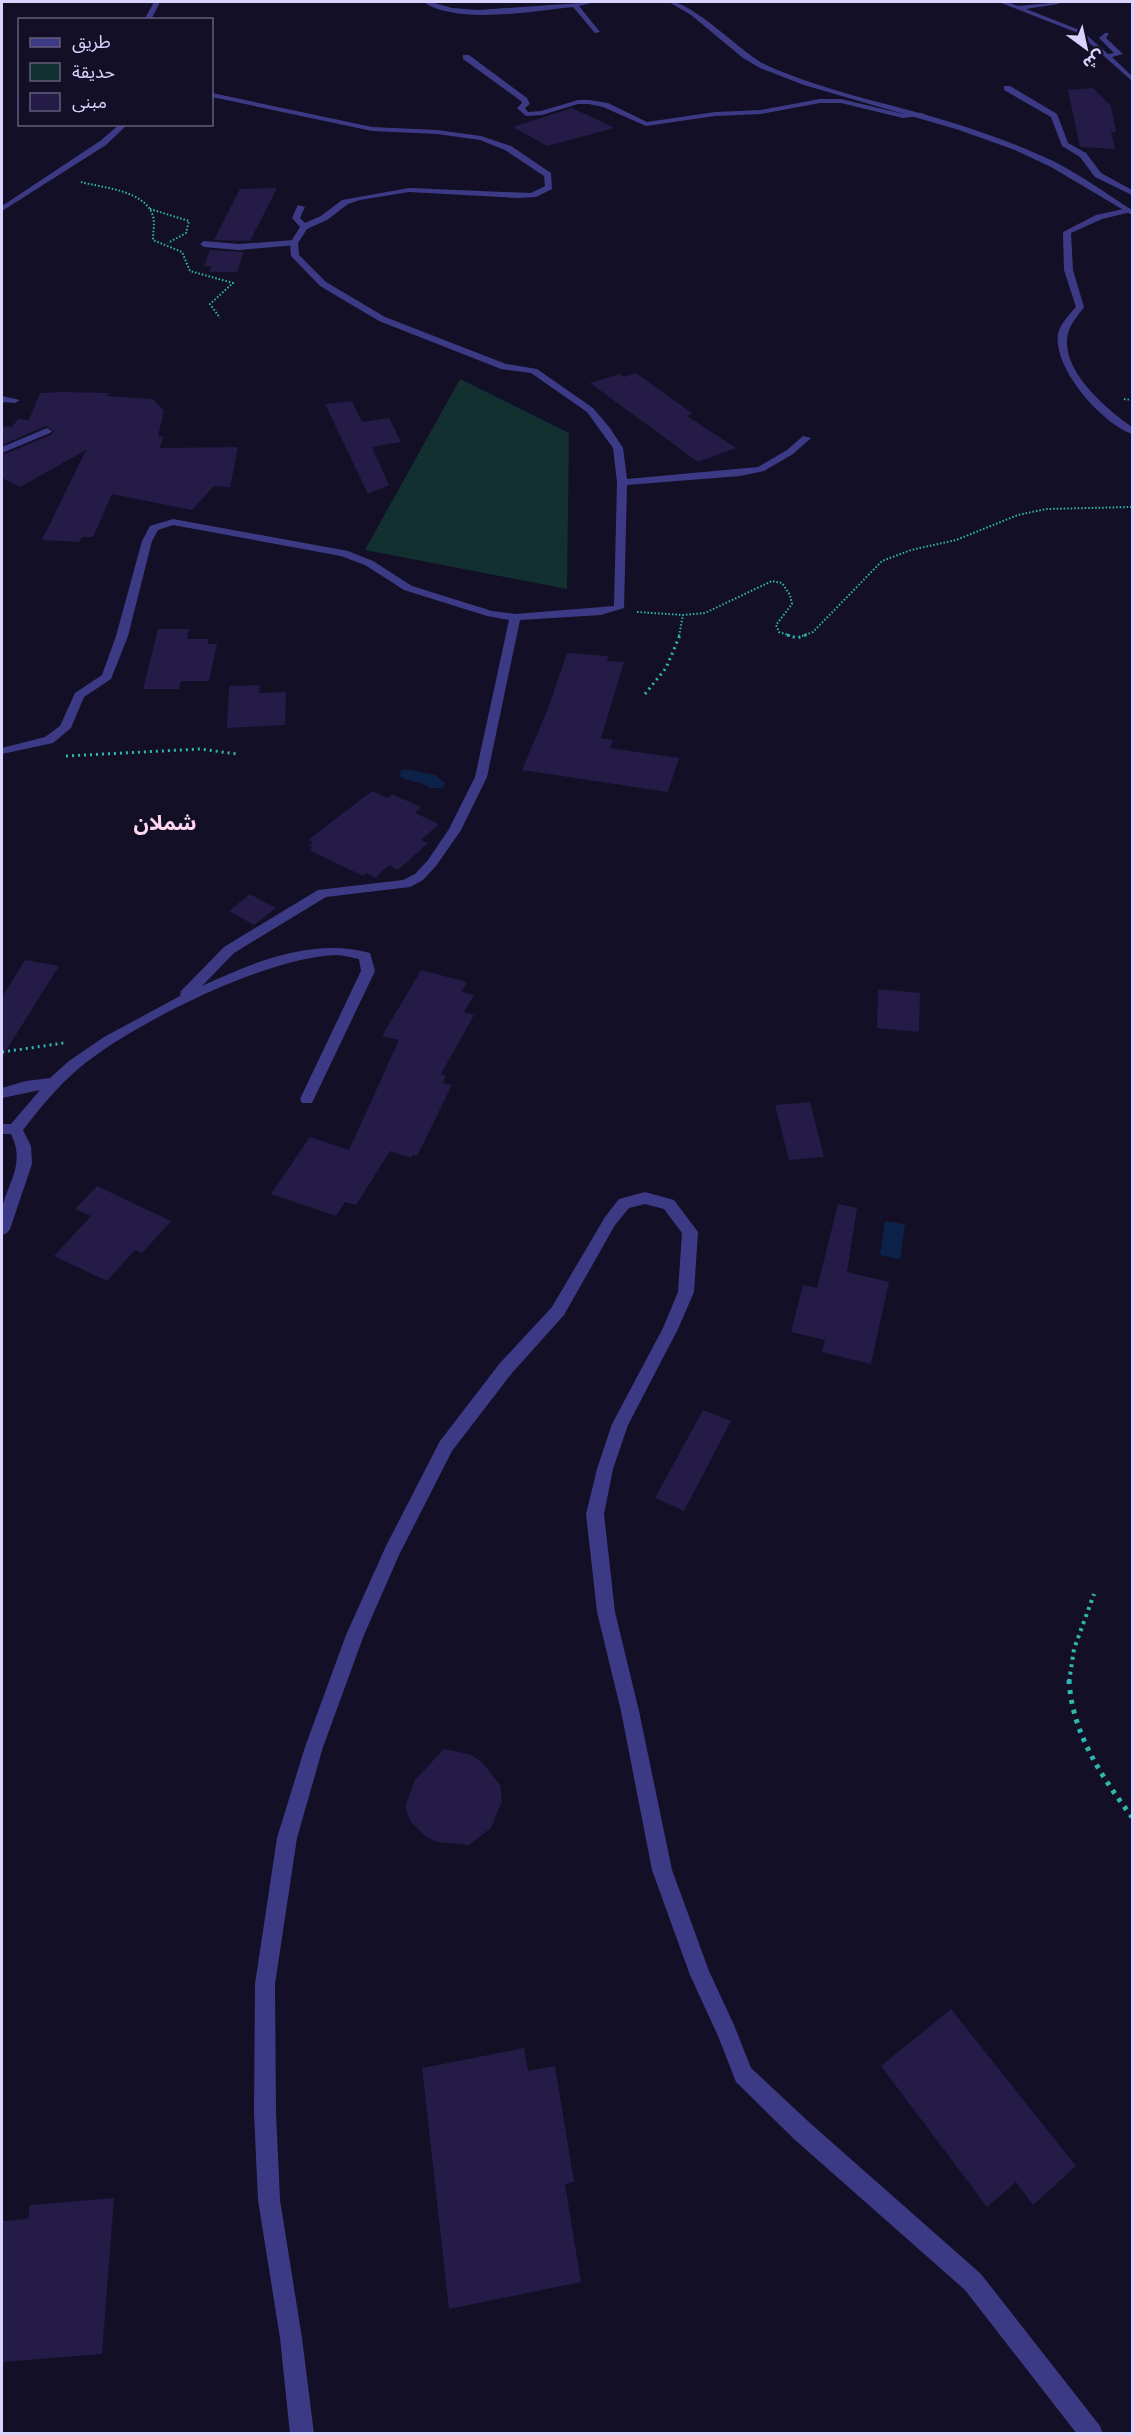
<svg xmlns="http://www.w3.org/2000/svg" width="1134" height="2435" viewBox="0 0 1134 2435" font-family="Commissioner,'Noto Sans Arabic',sans-serif">
	<style>
		.green { fill: #12302f }
		.water { fill: #0c2248 }
		.building { fill: #241b47 }
		.lines { fill: none; stroke-linecap: round; stroke-linejoin: round }
		.path-far3 { stroke: #2fb8b0; stroke-width: 2; stroke-dasharray: 1.5 2; stroke-linecap: butt }
		.path-far2 { stroke: #2fb8b0; stroke-width: 3; stroke-dasharray: 2 4; stroke-linecap: butt }
		.path-far1 { stroke: #2fb8b0; stroke-width: 4; stroke-dasharray: 3 4.5; stroke-linecap: butt }
		.path { stroke: #2fb8b0; stroke-width: 5; stroke-dasharray: 4 6; stroke-linecap: butt }
		.service { fill: #3d3a85; fill-rule: evenodd }
		.minor { fill: #3d3a85; fill-rule: evenodd }
		.tertiary { fill: #3d3a85; fill-rule: evenodd }
		.labels { text-anchor: middle; stroke-width: 6; stroke-linejoin: round; paint-order: stroke }
		.quarter-label { font-size: 21px; font-weight: bold; fill: #ffd6f0; stroke: #130f26 }
	</style>
	<rect width="100%" height="100%" fill="#130f26"/>
	<!-- green -->
	<path class="green" d="M460,379l109,54 -2,156 -202,-39z"/>
	<!-- water -->
	<path class="water" d="M405,769l30,6 10,8 -2,5h-14c-8,-8 -20,-5 -29,-12l1,-5z
		M885,1221l20,3 -5,35 -20,-4z"/>
	<!-- building -->
	<path class="building" d="M1093,88l18,18 5,26h-5l4,17 -35,-2 -12,-57z
		M572,108l43,20 -68,18 -34,-19z
		M277,188l-27,53 -36,-1 26,-51z
		M210,250l34,2 -7,20h-28l3,-6h-8z
		M636,373l57,41 -6,2 49,32 -38,14 -108,-79 30,-9 4,3z
		M62,392l47,1 -2,3 46,3 11,12 -6,25 6,1 -5,11 79,-1 -8,40 -16,-1 -22,24 -80,-16 -19,43h-11l-3,5 -37,-2 44,-90 -66,37 -18,-9v-23l49,-20 3,-4 -8,-5 -44,19v-19l10,1 6,-8 11,1 11,-27z
		M352,401l10,21 27,-4 12,24 -29,5 17,38 -21,9 -43,-90z
		M158,629h31l-2,10h22l-1,5h9l-8,37h-28l-2,8h-36z
		M567,653l41,3 -1,5 17,1 -23,76 12,2 -3,8 69,10 -11,34 -146,-22 27,-64z
		M260,685l-1,8 27,-1 -1,33 -58,3 2,-42z
		M372,791l16,7 4,-4 29,13 -6,6 24,11 -18,16 7,3 -30,27 -9,-5 -14,13 -9,-5 -3,3 -54,-26 4,-3 -4,-2 4,-3 -5,-2z
		M250,894l26,14 -22,17 -25,-14z
		M25,960l34,6 -57,91v-60z
		M421,970l46,12 -6,10 13,3 -10,17 10,3 -33,59 5,2 -3,7 9,2 -35,71 -4,-1 -2,3 -21,-7 -34,54 -11,-3 -9,14 -65,-22 39,-57 39,13 50,-110 -17,-4z
		M878,989l42,4 -1,39 -42,-4z
		M810,1102l14,55 -35,3 -14,-55z
		M97,1186l74,35 -29,32 -7,-3 -28,31 -53,-25 37,-40 -16,-7z
		M838,1204l19,4 -10,64 42,10 -18,82 -49,-12 3,-12 -34,-8 12,-47 14,3z
		M703,1410l28,11 -47,90 -29,-13z
		M444,1749l25,5 13,8 18,23 2,16 -11,27 -22,17 -32,-3 -11,-5 -16,-16 -5,-14 10,-27z
		M951,2009l125,157 -43,39 -17,-23 -29,25 -106,-141z
		M524,2048l4,23 27,-5 19,116 -9,2 16,98 -132,27 -27,-241z
		M114,2198l-12,156 -100,8v-141l26,-2 2,-14z"/>
	<g class="lines">
		<!-- path-far3 -->
		<path class="path-far3" d="M81,182c22,6 64,8 72,34 2,7 0,16 0,24l29,12 8,19 43,12 -23,21 10,14
			M150,209l39,12 -3,12 -18,10
			M1124,399l8,1
			M637,612l46,3 22,-2 67,-32 10,2 8,12 2,9 -16,21 3,7 12,4
			M679,636l4,-21
			M802,636l11,-4 69,-71 29,-11 45,-10 62,-25 28,-6 86,-2"/>
		<!-- path-far2 -->
		<path class="path-far2" d="M787,635l10,3 9,-3
			M645,694l21,-26 14,-33
			M66,756l134,-7 37,5
			M2,1052l62,-9"/>
		<!-- path-far1 -->
		<path class="path-far1" d="M1069,1682l5,-33 20,-55"/>
		<!-- path -->
		<path class="path" d="M1069,1680c3,53 32,96 63,137"/>
		<!-- service -->
		<path class="service" d="M294,240l3,1v4l-58,5 -35,-3 -4,-3 4,-3 35,3z"/>
		<!-- minor -->
		<path class="minor" d="M154,2h6l-9,18h-7z
			M423,2h8l21,6 26,2 117,-8 -16,4 21,26 -5,1 -22,-26c-41,4 -115,18 -150,-5z
			M999,2h8l11,4 43,-4 -3,2 -32,5 56,22 26,23 6,-1 -15,-15 6,-5h4l-3,5 17,16 -11,3 20,19v5l-54,-48z
			M463,55h6l58,43 3,6 -5,4 3,4 13,-1 37,-11h11l19,3 39,19 68,-10 46,-2 59,-11h21l62,15 19,-1 4,2 -23,3 -62,-15h-21l-59,11 -46,2 -69,10 -43,-19 -14,-3h-11l-36,11 -16,1 -9,-8 5,-5 -1,-2 -58,-42z
			M1004,86h6l47,28 11,29 18,10 15,20 31,17v5l-37,-18 -15,-20 -18,-11 -11,-29 -47,-27z
			M212,93l160,34 65,3 44,6 30,10 40,27 1,16 -16,8 -18,1 -109,-6 -49,8 -12,4 -21,16 -20,9 -9,14 1,12 27,27 59,35 121,47 31,5 56,39 17,20 13,20 4,31 131,-12 29,-17 16,-14 8,2 -18,16 -29,17 -24,5 -113,9 -3,123 -23,7 -81,5 -33,157 -26,53 -25,36 -13,14 -13,7 -84,10 -92,56 -32,33c51,-24 112,-49 168,-33l5,18 -63,132h-10l-2,-4 61,-128 -2,-12c-7,-1 -15,-4 -23,-4 -69,2 -205,69 -258,114 -21,18 -38,39 -55,61l8,16 1,18 -22,65 -3,4 -5,2c-1,-8 -2,-20 0,-28 8,-28 23,-44 9,-73h-9v-10h9l29,-34 -38,8v-10l24,-7 24,-3 19,-17 35,-24 76,-41 1,-5 43,-44 94,-57 85,-10 12,-6 13,-14 21,-31 26,-52 34,-157 -22,-4 -83,-26 -39,-25 -24,-9 -168,-31 -15,5 -6,11 -24,95 -17,43 -27,18 -13,31 -18,15 -51,11v-6l43,-11 15,-11 15,-33 27,-18 14,-39 26,-95 8,-15 23,-7 175,32 25,10 39,25 80,25 23,3 99,-8 3,-124 -4,-34 -26,-36 -56,-39 -30,-4 -122,-48 -59,-35 -29,-30 -1,-13 10,-16 -8,-9 6,-13 7,2 -5,11 5,5 16,-7 21,-16 67,-12 122,5 14,-7 -1,-10 -39,-26 -25,-10 -43,-6 -65,-3 -160,-34z
			M120,124h8l-22,21 -104,66v-5l98,-65z
			M1128,208l4,2 -1,2 -29,7 -31,14 2,37 11,37c-5,7 -12,15 -15,23 -13,37 37,79 63,97v7c-31,-11 -79,-66 -74,-100 2,-10 11,-19 18,-27l-12,-37 -1,-38 33,-17z
			M2,396l18,4 -5,3 -13,-1z
			M47,428l5,3 -2,2 -48,20v-6z
			M645,1192l29,8 24,32 -4,60 -16,37 -50,96 -15,44 -9,45 11,98 24,99 33,159 37,101 25,54 17,43 59,55 171,151 119,152 3,8h-26l-112,-144 -171,-151 -58,-57 -18,-46 -28,-61 -38,-105 -31,-159 -24,-99 -11,-98 11,-45 15,-45 51,-96 15,-36 4,-59 -18,-24 -19,-5 -16,4 -14,17 -51,90 -52,58 -60,78 -53,104 -35,80 -41,112 -26,91 -22,146 1,129 4,87 22,138 12,96h-24l-10,-96 -22,-138 -4,-87 1,-129 22,-146 28,-91 41,-112 40,-89 54,-105 60,-78 52,-56 53,-90 14,-18z"/>
		<!-- tertiary -->
		<path class="tertiary" d="M669,2c22,-2 73,51 97,63 64,29 134,40 200,62 30,10 60,21 89,35 27,14 52,32 77,48v5l-81,-48 -36,-17 -56,-20 -155,-45 -44,-17 -17,-10 -52,-43z"/>
	</g>
	<g class="labels">
		<!-- quarter labels -->
		<g class="quarter-label">
			<text x="165" y="830">شملان</text>
		</g>
	</g>
	<!-- border -->
	<rect width="1134" height="2435" fill="none" stroke="#d9d4ff" stroke-width="6"/>
	<!-- legend -->
	<rect x="18" y="18" width="195" height="108" fill="#130f26" stroke="#625e7d" stroke-width="1.5"/>
	<rect x="30" y="38" width="30" height="9" fill="#3d3a85" stroke="#625e7d" stroke-width="1.5"/>
	<text x="72" y="48" font-size="18" fill="#d9d4ff">طريق</text>
	<rect x="30" y="63" width="30" height="18" fill="#12302f" stroke="#625e7d" stroke-width="1.5"/>
	<text x="72" y="78" font-size="18" fill="#d9d4ff">حديقة</text>
	<rect x="30" y="93" width="30" height="18" fill="#241b47" stroke="#625e7d" stroke-width="1.5"/>
	<text x="72" y="108" font-size="18" fill="#d9d4ff">مبنى</text>
	<!-- north arrow -->
	<g transform="translate(1086 48) rotate(147)" stroke="#130f26" stroke-width="4.5" paint-order="stroke">
	<path d="M0-4.5L10 22L0 15L-10 22Z" fill="#d9d4ff"/>
	<text y="-9" font-size="16" font-weight="bold" text-anchor="middle" fill="#d9d4ff">ش</text>
	</g>
</svg>
